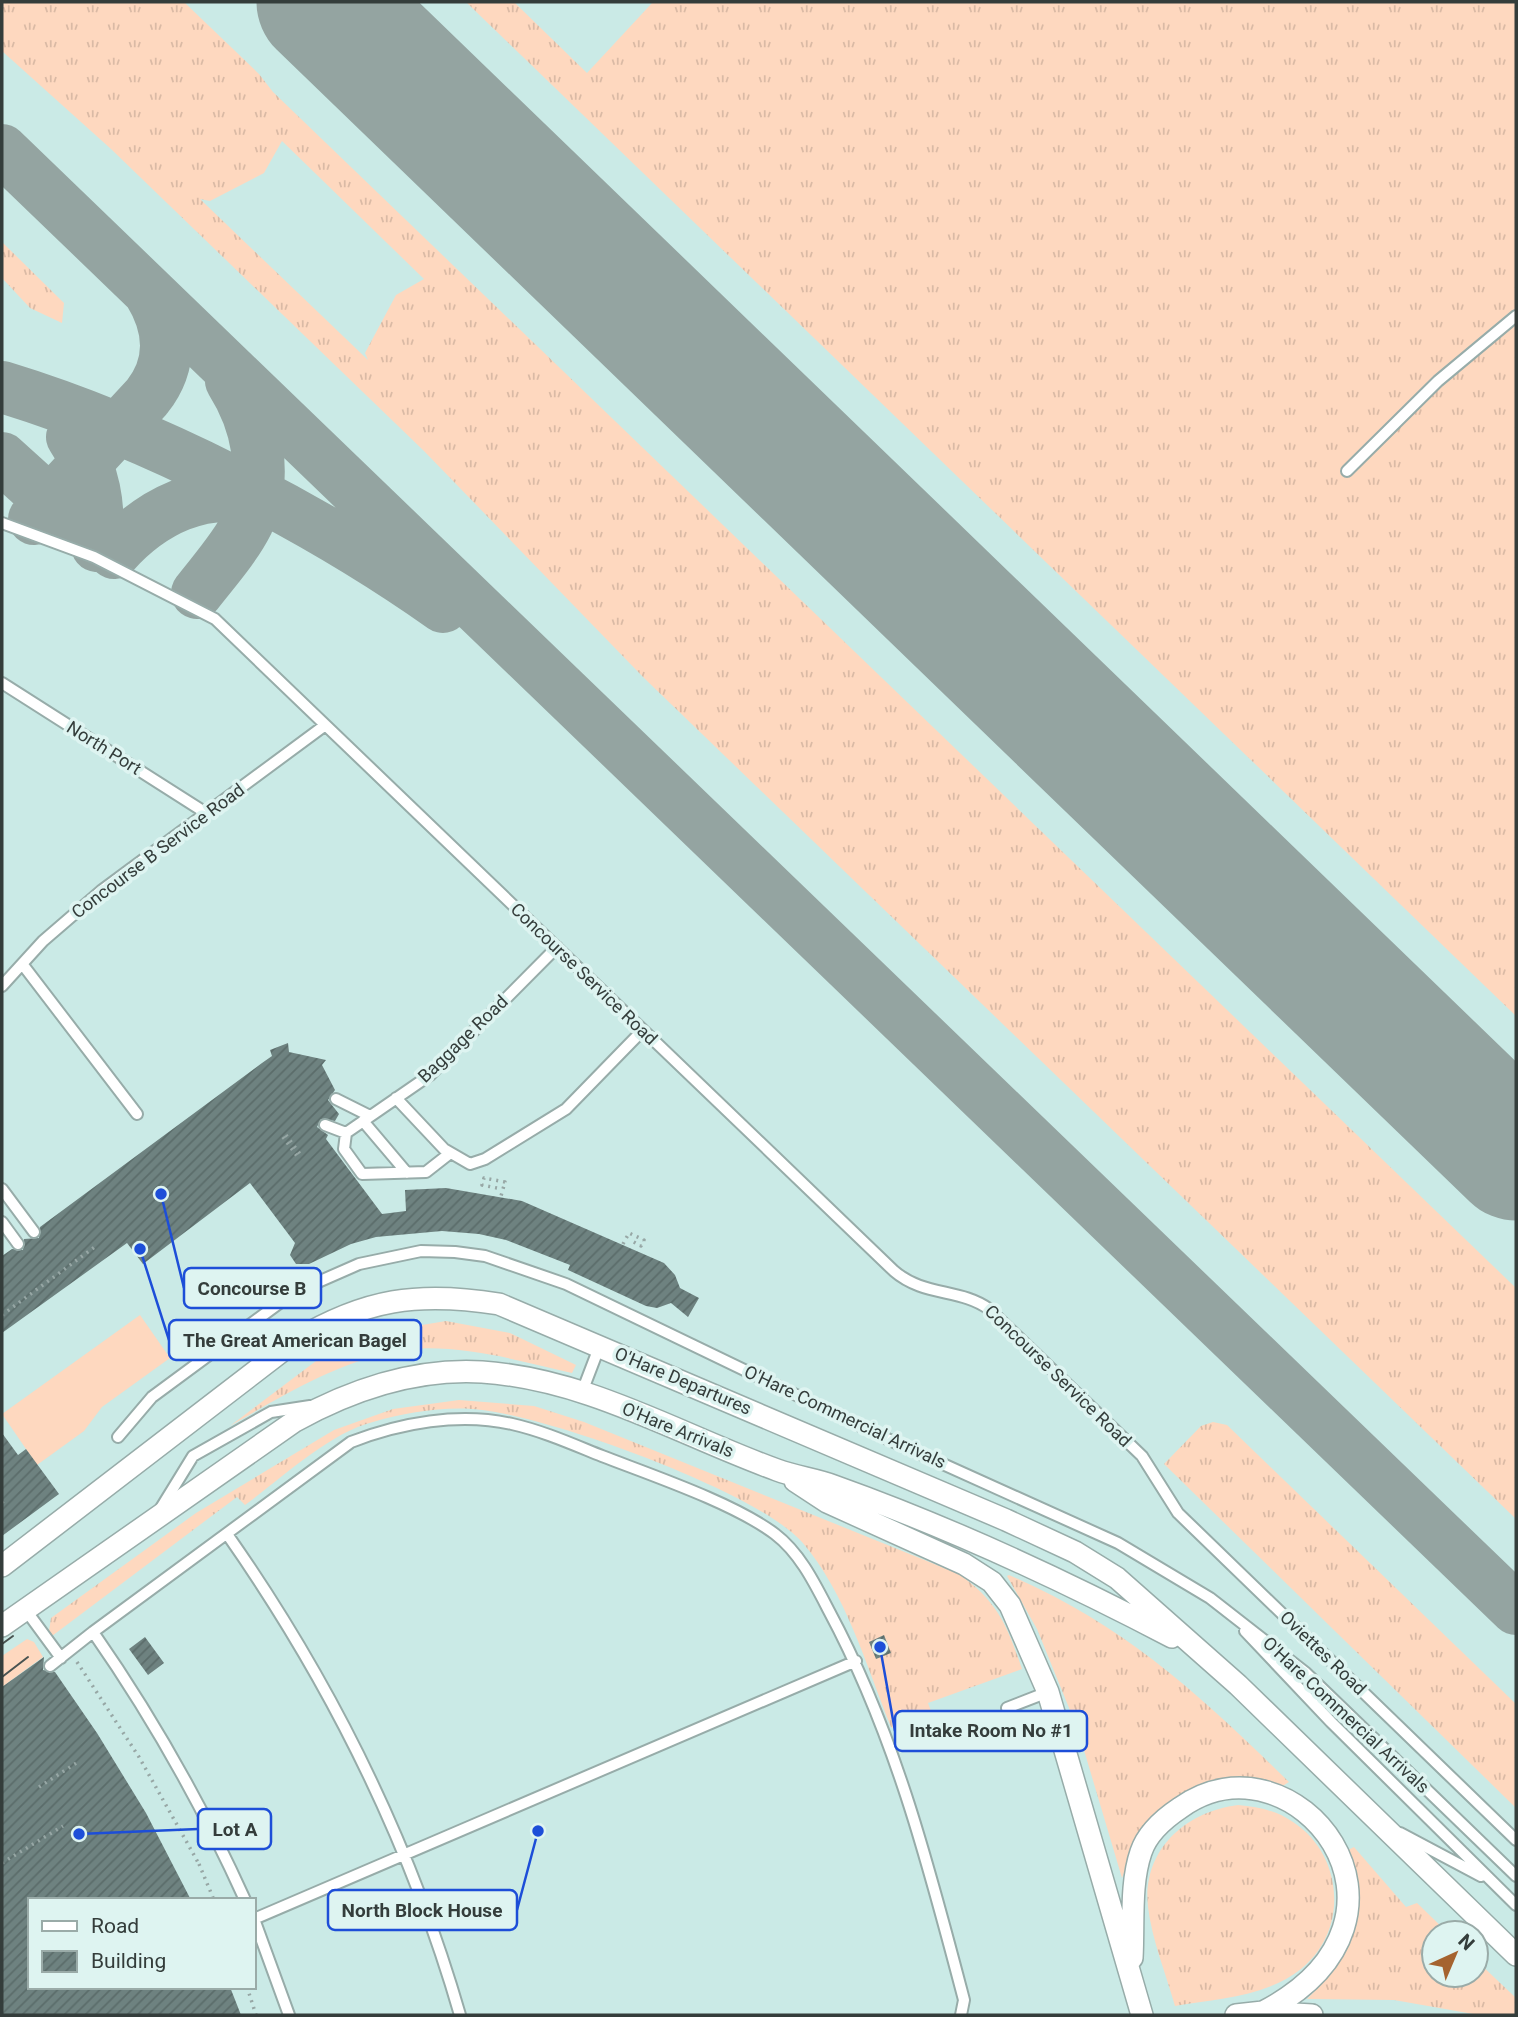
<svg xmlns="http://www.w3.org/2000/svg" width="1518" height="2017" viewBox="0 0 1518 2017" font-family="Roboto,sans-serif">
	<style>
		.built { fill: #caeae6; fill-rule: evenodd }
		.grass { fill: url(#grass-tufts); fill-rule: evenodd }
		.garden { fill: #fed8bf }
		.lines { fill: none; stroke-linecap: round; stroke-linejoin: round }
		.taxiway { stroke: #94a4a1; stroke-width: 52 }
		.runway { stroke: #94a4a1; stroke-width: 133 }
		.building { fill: url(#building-hatch) }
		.service-casing { stroke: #97aca9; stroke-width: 14 }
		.minor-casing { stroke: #97aca9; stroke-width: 24 }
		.path { stroke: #97a7a5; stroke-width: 3.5; stroke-dasharray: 2 5; stroke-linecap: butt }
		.service { stroke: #fff; stroke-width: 10 }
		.minor { stroke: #fff; stroke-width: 21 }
		.tram { stroke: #495351; stroke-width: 2 }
		.labels { text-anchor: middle; stroke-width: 7; stroke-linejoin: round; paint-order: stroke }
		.street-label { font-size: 18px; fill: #343d3b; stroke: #def4f1 }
		.leader { fill: none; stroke: #1d4ed8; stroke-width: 2.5 }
		.callout-dot { fill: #1d4ed8; stroke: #def4f1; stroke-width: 2.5 }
		.callout { fill: #def4f1; stroke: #1d4ed8; stroke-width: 2.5 }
		.callout-label { font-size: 19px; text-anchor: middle; font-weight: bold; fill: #343d3b }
	</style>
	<defs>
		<pattern id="grass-tufts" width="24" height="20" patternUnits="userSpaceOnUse" patternTransform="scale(1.75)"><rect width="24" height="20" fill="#fed8bf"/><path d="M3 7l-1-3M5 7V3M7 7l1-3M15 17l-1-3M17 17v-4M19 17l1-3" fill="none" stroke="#dabaa5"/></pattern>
		<pattern id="building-hatch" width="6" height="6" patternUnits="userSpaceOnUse" patternTransform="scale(1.75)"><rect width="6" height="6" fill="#6e8280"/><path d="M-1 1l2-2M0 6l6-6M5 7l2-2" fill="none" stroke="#5b6c6a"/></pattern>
	</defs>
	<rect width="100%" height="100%" fill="#def4f1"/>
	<!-- built -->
	<path class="built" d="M2,2h1514v2013h-1514zM30,1900h224v87h-224zM1434,1933h42v42h-42z"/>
	<!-- grass -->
	<path class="grass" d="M2,2h182l75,72 14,18 1243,1196v231l-872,-841 -220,-227 -313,-302 -109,-98zM282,141l142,138 -28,16 -31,58 3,7 -168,-161 10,2 54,-28z
		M466,2h48l73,71 66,-71h863v1014z
		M2,242l62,61 -2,20 -32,-15 -28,-30z
		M446,1321l64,12 66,32 -4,8c-56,-13 -128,-34 -186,-20 -56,14 -106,44 -156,73l94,-71 38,-20z
		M459,1400l75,6 50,16 375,152c39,28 48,51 63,95l-94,34 6,16 -33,13 -10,-5c-25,-62 -45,-134 -89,-185 -45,-51 -261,-129 -330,-133 -32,-2 -68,4 -99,13 -44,11 -91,56 -128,83l-8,-8 -185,139 -3,-5 2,-13 145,-105 138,-83 59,-21z
		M1213,1422l14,3 289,279v104l-352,-344 37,-38z
		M1009,1575c116,50 191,120 280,207l-8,5c-79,-18 -131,17 -159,91l-44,-148 -41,-101 -30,-53z
		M1238,1805c20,2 38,5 55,17 51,33 56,109 8,147 -35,28 -84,30 -126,37 -9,-32 -23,-66 -27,-99 -6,-57 37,-95 90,-102z
		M1354,1847l52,60 11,-4 31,30h-14v42h42v-15l40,38v17h-37l-85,-15 -87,-1c49,-47 60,-83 41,-149z"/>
	<!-- garden -->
	<path class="garden" d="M140,1315l30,43 -68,49 -18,24 -47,34 -35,-51z
		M27,1639l7,3 9,15 -41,30v-31z"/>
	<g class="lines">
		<!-- taxiway -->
		<path class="taxiway" d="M2,150l1514,1459
			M2,387c148,45 315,131 441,220
			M72,437c23,34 28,69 25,109
			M2,458l73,66
			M34,519l113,-122c26,-33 24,-69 2,-105
			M114,553c37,-41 90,-69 146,-52
			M197,593c17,-22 38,-45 51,-71 21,-46 9,-100 -17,-141"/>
		<!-- runway -->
		<path class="runway" d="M323,2l1193,1152"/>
	</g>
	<!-- building -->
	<path class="building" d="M288,1043l1,9 37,8 -4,5 13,25 -7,10 11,14 -4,7 -14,-2 -4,8 11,8 -2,4 56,75 24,-3 -1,-21 41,-2 76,13 142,62 11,12 5,13 19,10 -11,19 -17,-14 -14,5 -11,-2 -78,-36 2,-5 -64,-25 -27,-6 -37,-3 -66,6 -25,7 -42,20h-13l-6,-9 5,-12 -45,-60 -107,81 -16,-21 -125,90v-77l10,-7 11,1 1,-11 15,-1 1,-11 222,-164 10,-7 -2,-6z
		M2,1433l16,22 8,-6 33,45 -57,42z
		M884,1635l7,18 -15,6 -7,-17z
		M145,1637l19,26 -16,12 -19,-26z
		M44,1657l-1,13 12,2 42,61 49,80 45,87h-161v87h200l11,28h-239v-328z"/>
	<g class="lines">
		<!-- service casing -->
		<g class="service-casing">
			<path id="service" d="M1347,471l91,-90 78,-65
				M2,523l92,34 121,62 679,652c30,26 66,17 95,38l153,147 36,57 338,327
				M2,683l204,130
				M23,965l114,149
				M2,986l41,-45 58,-50 223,-165
				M396,1098l48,51 26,15 15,-5 81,-50 77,-79
				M336,1099l34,17
				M363,1121l44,52
				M325,1125l21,8 84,-58 127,-128
				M346,1133l-2,16 18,25 64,-2 23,-18
				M2,1189l32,43
				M2,1222l16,22
				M582,1392l18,-47
				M118,1437l34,-40 141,-104 66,-29 62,-13 34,1 30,4 81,28 317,153 235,106 92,55 96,75 210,203
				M161,1508l32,-52 78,-44 39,-6
				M227,1534c103,147 183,308 233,481
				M25,1609l36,49
				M1245,1631l86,91 185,183
				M50,1666l43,-34
				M1007,1708l41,-16
				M1400,1833l81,43
				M245,1900c-43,-95 -92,-182 -152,-268l258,-190c49,-19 108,-30 161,-18 31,7 60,20 90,32 49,19 132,47 173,78 25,19 40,50 54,77 66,123 100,256 135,389l-3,15
				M289,2015l-35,-96 602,-258"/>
		</g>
		<!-- minor casing -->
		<g class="minor-casing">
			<path id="minor" d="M795,1481l32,21 137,62 28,18 18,23 38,87 94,323
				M2,1566l293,-225c70,-42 123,-50 204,-37l507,216 69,32 42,26 121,107 278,270
				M2,1626l293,-205c58,-32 120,-53 187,-49 106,7 198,63 295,98 19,7 38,9 57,16 115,41 229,94 338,151
				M1132,1958c2,-35 -2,-74 9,-106 6,-18 24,-34 39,-44 114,-82 266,109 83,204
				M1236,2015l27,-3 49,3"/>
		</g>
		<!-- path -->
		<path class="path" d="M286,1135l14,19
			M283,1137l14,19
			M497,1188l-15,-3 2,-7 21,4 -4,14
			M623,1244l6,-11 15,7 -3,6 -11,-6
			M2,1315l94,-69
			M2,1502l3,5
			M77,1662l62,95 60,107
			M39,1787l39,-25
			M2,1863l61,-37
			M199,1864l15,36
			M247,1987l9,28"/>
		<!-- service -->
		<use href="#service" class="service"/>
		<!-- minor -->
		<use href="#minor" class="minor"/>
		<!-- tram -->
		<path class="tram" d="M2,1644l11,-8
			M2,1677l26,-20"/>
	</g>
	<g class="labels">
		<!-- street labels -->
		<g class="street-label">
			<text transform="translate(104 748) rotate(32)" y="6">North Port</text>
			<text transform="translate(158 851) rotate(-37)" y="6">Concourse B Service Road</text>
			<text transform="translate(584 974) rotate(44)" y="6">Concourse Service Road</text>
			<text transform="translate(463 1039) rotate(-44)" y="6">Baggage Road</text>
			<text transform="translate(1058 1376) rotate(44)" y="6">Concourse Service Road</text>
			<text transform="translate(683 1381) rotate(23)" y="6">O'Hare Departures</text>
			<text transform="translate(845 1417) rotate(25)" y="6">O'Hare Commercial Arrivals</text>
			<text transform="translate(678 1430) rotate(22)" y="6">O'Hare Arrivals</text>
			<text transform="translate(1323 1653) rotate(44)" y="6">Oviettes Road</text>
			<text transform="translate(1346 1715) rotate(43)" y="6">O'Hare Commercial Arrivals</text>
		</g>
	</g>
	<!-- callouts -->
	<path class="leader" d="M161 1194L184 1288M140 1249L169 1340M880 1647L895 1731M79 1834L198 1829M538 1831L517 1910"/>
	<g class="callout-dot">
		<circle cx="161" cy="1194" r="7"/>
		<circle cx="140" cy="1249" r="7"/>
		<circle cx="880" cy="1647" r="7"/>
		<circle cx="79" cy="1834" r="7"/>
		<circle cx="538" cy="1831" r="7"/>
	</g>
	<g class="callout">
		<rect x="184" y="1268" width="137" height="40" rx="7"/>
		<rect x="169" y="1320" width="252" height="40" rx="7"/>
		<rect x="895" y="1711" width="192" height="40" rx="7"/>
		<rect x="198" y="1809" width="73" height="40" rx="7"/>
		<rect x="328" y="1890" width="189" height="40" rx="7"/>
	</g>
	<g class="callout-label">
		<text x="252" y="1295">Concourse B</text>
		<text x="295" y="1347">The Great American Bagel</text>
		<text x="991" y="1737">Intake Room No #1</text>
		<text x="235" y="1836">Lot A</text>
		<text x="422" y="1917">North Block House</text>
	</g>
	<!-- border -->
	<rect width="1518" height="2017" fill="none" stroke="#343d3b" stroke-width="7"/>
	<!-- legend -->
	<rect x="28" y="1898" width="228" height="91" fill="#def4f1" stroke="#9aaba8" stroke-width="2"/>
	<rect x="42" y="1921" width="35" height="10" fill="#ffffff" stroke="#9aaba8" stroke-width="2"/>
	<text x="91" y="1933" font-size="21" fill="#343d3b">Road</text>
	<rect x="42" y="1951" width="35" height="21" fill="url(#building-hatch)" stroke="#9aaba8" stroke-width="2"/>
	<text x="91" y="1968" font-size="21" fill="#343d3b">Building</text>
	<!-- north arrow -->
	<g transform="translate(1455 1954) rotate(44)"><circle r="33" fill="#def4f1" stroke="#9aaba8" stroke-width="2"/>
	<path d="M0-5L12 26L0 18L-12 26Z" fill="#a5632f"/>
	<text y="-10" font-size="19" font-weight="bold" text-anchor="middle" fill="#343d3b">N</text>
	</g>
</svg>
